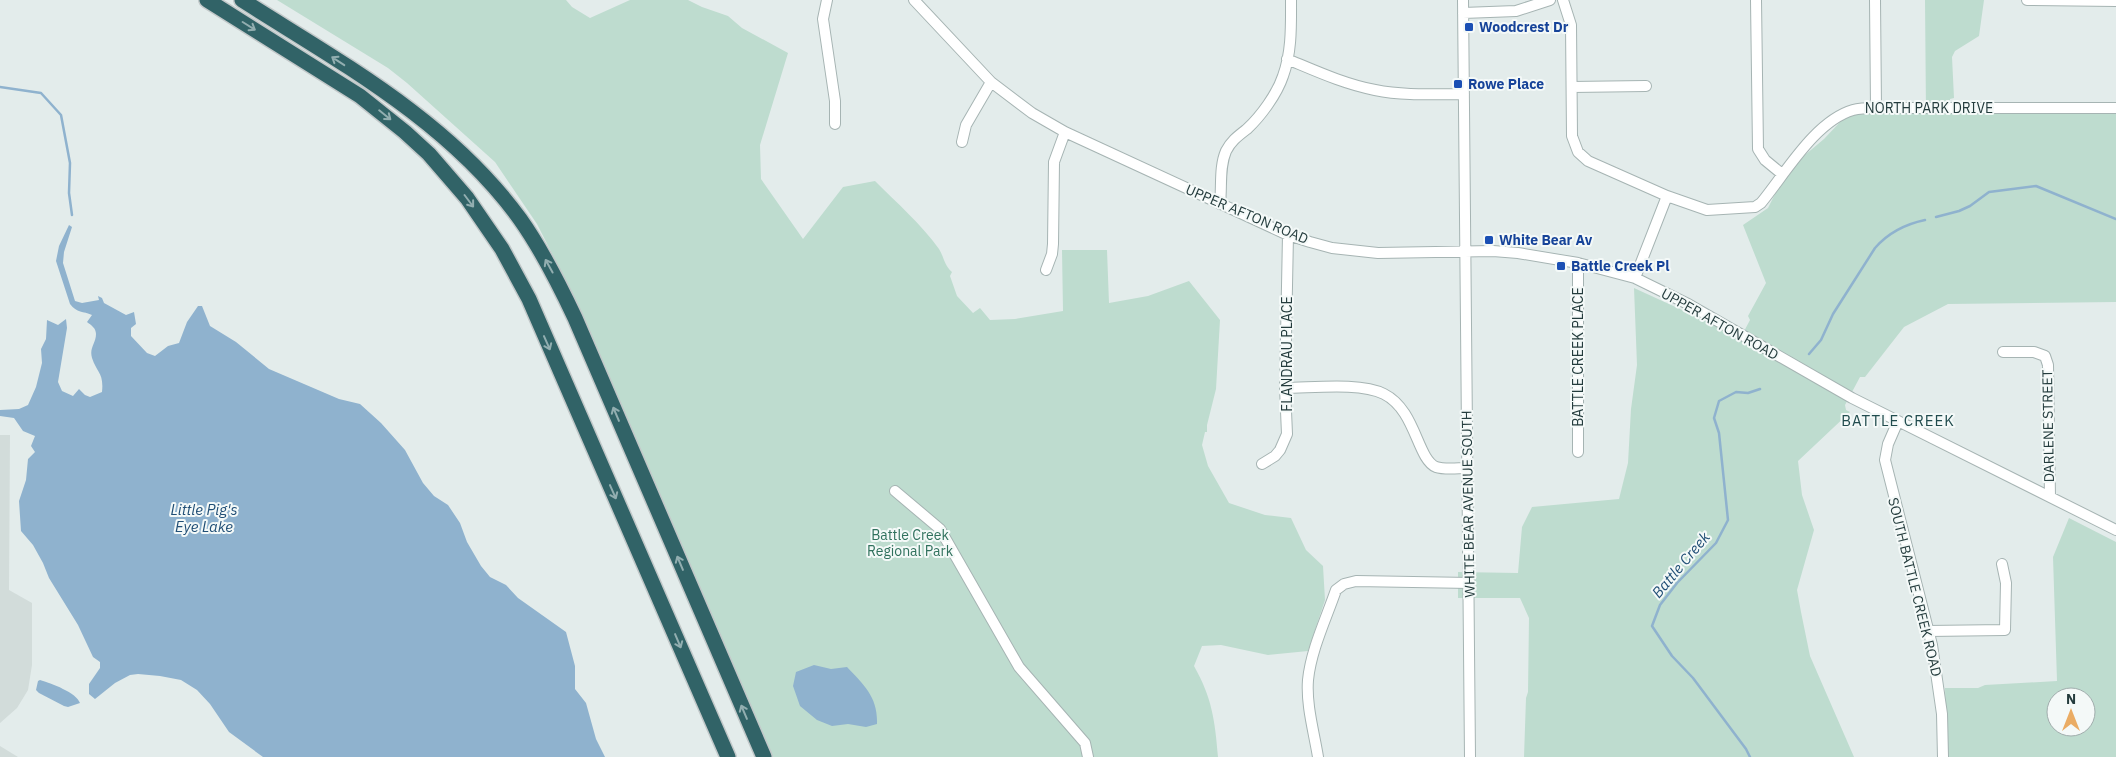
<svg xmlns="http://www.w3.org/2000/svg" width="2116" height="757" viewBox="0 0 2116 757" font-family="'IBM Plex Sans',sans-serif">
	<style>
		.built { fill: #d2dcda }
		.green { fill: #bedccf; fill-rule: evenodd }
		.water { fill: #8fb2ce }
		.lines { fill: none; stroke-linecap: round; stroke-linejoin: round }
		.stream { stroke: #8fb2ce; stroke-width: 2.5 }
		.minor-casing { stroke: #a6b4b3; stroke-width: 12 }
		.highway-casing { stroke: #c2c8c9; stroke-width: 18 }
		.minor { stroke: #fff; stroke-width: 10 }
		.highway { stroke: #316367; stroke-width: 15 }
		.oneway { stroke: #92aeb0 }
		.transit-dot { fill: #1a4fb4; stroke: #f4f9f8; stroke-width: 2 }
		.labels { text-anchor: middle; stroke-width: 4; stroke-linejoin: round; paint-order: stroke }
		.transit-label { font-size: 14px; font-weight: bold; fill: #164399; stroke: #f4f9f8; text-anchor: start }
		.street-label { font-size: 14px; fill: #243c3d; stroke: #f4f9f8 }
		.park-label { font-size: 14px; fill: #30715d; stroke: #f4f9f8 }
		.neighbourhood-label { font-size: 15px; letter-spacing: 1px; fill: #214c4e; stroke: #f4f9f8 }
		.water-label { font-size: 15px; font-style: italic; fill: #214f76; stroke: #f4f9f8 }
	</style>
	<rect width="100%" height="100%" fill="#e3eceb"/>
	<!-- built -->
	<path class="built" d="M0,435h10l-1,155 23,13v62l-4,25 -11,18 -17,15z
		M0,746l18,11h-18z"/>
	<!-- green -->
	<path class="green" d="M277,0h289l6,7 18,11 40,-18h58l14,7 26,9 14,12 46,25 -28,92 1,34 42,60 40,-52 32,-6c22,22 46,43 64,68 5,8 5,16 13,23l-2,4 7,20 16,17 7,-5 10,12 25,-1 48,-8 -1,-61h45l2,53 39,-7 41,-15 31,39 -4,69 -9,36v7h-2l-3,13 6,21 21,37 36,12 26,3 15,32 17,16 2,34 -17,51 -40,4 -47,-10 -19,1 -8,20c18,32 21,54 24,91h-458l-94,-221 -91,-237 -38,-75 -42,-62 -88,-79 -19,-15z
		M1925,0h59l-5,36 -24,15 -3,6 2,41 -4,1v9h166v194l-168,2 -44,23 -39,50h-5l-15,28 1,5 4,2 -52,49 4,34 12,35 -17,60 4,22 9,44 44,101h-330l2,-59 2,-6 1,-74 -9,-20h-62v-26l60,1 4,-46 10,-20 87,-8 9,-36 3,-54 6,-44 -3,-77 107,49 9,-17 -2,-4 18,-33 -23,-58 25,-17 12,-24 10,-10 9,-14 25,-21 18,-19 19,-8 65,1z
		M2069,518l47,24v215h-169l-2,-69h33l7,-3 72,-4 -4,-124zM2056,697h30v30h-30z"/>
	<!-- water -->
	<path class="water" d="M69,225l3,2 -8,25 -1,11 12,38 7,2 17,-3 -1,-4 4,2 2,5 22,12 8,-3 2,12 -5,4v8l16,17 8,3 13,-10 11,-3 8,-21 11,-16h4l8,20 26,16 33,27 70,30 21,5 21,19 24,27 18,33 11,13 14,9 12,18 7,19 14,24 9,11 16,8 12,13 48,34 9,34v23l11,14 10,36 9,18h-342l-34,-25 -19,-28 -13,-14 -16,-10 -21,-4 -22,-2 -8,1 -15,8 -20,16 -6,-5v-10l11,-16v-6l-7,-5 -15,-32 -29,-47 -6,-15 -10,-18 -12,-14 -2,-30 7,-21 2,-21 7,-7 -4,-6 4,-10 -12,-5 -9,-13 -14,-2v-6l19,-1 9,-4 8,-18 6,-24 -1,-14 5,-10 1,-19 11,5 8,-6 1,9 -9,54 4,9 11,5 6,-7 6,6 5,2 12,-5c2,-19 -5,-19 -10,-34 -3,-10 4,-15 4,-24 0,-6 -5,-9 -9,-12l5,-7c-9,-4 -15,-2 -22,-11l-14,-43 3,-15z
		M814,665l17,4 16,-2c17,18 31,30 30,57l-11,3 -18,-3 -16,2 -15,-6 -17,-14 -7,-20 3,-14z
		M40,680c11,3 37,13 40,23l-12,4 -4,-1 -25,-13 -3,-3 2,-9z"/>
	<g class="lines">
		<!-- stream -->
		<path class="stream" d="M0,87l41,6 20,22 9,48 -1,30 3,22
			M1936,217l23,-6 11,-5 19,-14 47,-6 80,33
			M1809,354l12,-14 12,-26 42,-66c13,-15 31,-24 50,-28
			M1750,757l-4,-8 -53,-71 -21,-22 -20,-30 8,-21 17,-22 39,-40 12,-23 -9,-87 -5,-15 5,-17 17,-9 12,1 12,-4"/>
		<!-- minor casing -->
		<g class="minor-casing">
			<path id="minor" d="M827,0l-4,19 12,82v23
				M914,0l77,82 41,31 33,19 223,103 22,7 22,6 46,5 115,-2 25,2 60,10 57,15 53,26 164,94 264,132
				M1463,0l7,757
				M1563,0l8,25 1,111 6,16 10,9 79,35 40,14 48,-3 6,-4c24,-29 54,-82 92,-93 7,-2 15,-2 23,-2h240
				M1756,0l2,149 7,11 17,14
				M1875,0l1,108
				M2027,0l89,1
				M1463,13l53,-2 34,-11
				M1287,59c29,12 57,25 88,31 29,6 59,4 89,4
				M1572,87l74,-1
				M962,142l4,-17 25,-43
				M1220,204c2,-17 -1,-37 6,-53 5,-10 12,-15 21,-22 14,-13 30,-35 36,-53 9,-25 8,-51 8,-76
				M1046,270l6,-16 1,-10 1,-82 11,-30
				M1635,278l32,-82
				M2003,352h31l11,4 3,9 2,132
				M1285,388c27,0 75,-6 99,6 32,16 33,65 52,73 9,3 22,1 31,1
				M1898,421l-10,23 -3,16 47,185 10,69 1,43
				M1578,452v-189
				M1262,464l13,-8 5,-6 7,-16 -2,-46 3,-153
				M895,491l45,38 79,138 66,76 3,14
				M1928,631l77,-1 1,-47 -4,-19
				M1318,757c-4,-25 -12,-52 -10,-77 3,-30 18,-61 28,-90l8,-6 12,-3 114,2"/>
		</g>
		<!-- highway casing -->
		<g class="highway-casing">
			<path id="highway" d="M207,0l153,96 45,36 24,22 38,44 35,51 27,50 199,458
				M242,0c99,63 207,121 278,219 22,31 39,65 55,99l189,439"/>
		</g>
		<!-- minor -->
		<use href="#minor" class="minor"/>
		<!-- highway -->
		<use href="#highway" class="highway"/>
	</g>
	<!-- one-way arrows -->
	<defs><path id="oneway-shaft" d="M-6 0H5M1.5-3L5.5 0L1.5 3" fill="none" stroke-width="1.6" stroke-linecap="round" stroke-linejoin="round" transform="scale(1.25)"/></defs>
	<g class="oneway">
		<use href="#oneway-shaft" transform="translate(249 26) rotate(32)"/>
		<use href="#oneway-shaft" transform="translate(338 61) rotate(-147)"/>
		<use href="#oneway-shaft" transform="translate(385 115) rotate(39)"/>
		<use href="#oneway-shaft" transform="translate(469 201) rotate(53)"/>
		<use href="#oneway-shaft" transform="translate(549 266) rotate(-119)"/>
		<use href="#oneway-shaft" transform="translate(547 343) rotate(66)"/>
		<use href="#oneway-shaft" transform="translate(616 414) rotate(-113)"/>
		<use href="#oneway-shaft" transform="translate(613 492) rotate(66)"/>
		<use href="#oneway-shaft" transform="translate(680 563) rotate(-113)"/>
		<use href="#oneway-shaft" transform="translate(678 641) rotate(67)"/>
		<use href="#oneway-shaft" transform="translate(744 712) rotate(-113)"/>
	</g>
	<!-- markers -->
	<g class="transit-dot">
		<rect x="1464" y="22" width="10" height="10" rx="2.5"/>
		<rect x="1453" y="79" width="10" height="10" rx="2.5"/>
		<rect x="1484" y="235" width="10" height="10" rx="2.5"/>
		<rect x="1556" y="261" width="10" height="10" rx="2.5"/>
	</g>
	<g class="labels">
		<!-- transit labels -->
		<g class="transit-label">
			<text x="1479" y="32">Woodcrest Dr</text>
			<text x="1468" y="89">Rowe Place</text>
			<text x="1499" y="245">White Bear Av</text>
			<text x="1571" y="271">Battle Creek Pl</text>
		</g>
		<!-- street labels -->
		<g class="street-label">
			<text x="1929" y="113">NORTH PARK DRIVE</text>
			<text transform="translate(1247 214) rotate(23)" y="5">UPPER AFTON ROAD</text>
			<text transform="translate(1720 324) rotate(29)" y="5">UPPER AFTON ROAD</text>
			<text transform="translate(1287 354) rotate(-90)" y="5">FLANDRAU PLACE</text>
			<text transform="translate(1578 357) rotate(-90)" y="5">BATTLE CREEK PLACE</text>
			<text transform="translate(2048 426) rotate(-91)" y="5">DARLENE STREET</text>
			<text transform="translate(1468 504) rotate(-91)" y="5">WHITE BEAR AVENUE SOUTH</text>
			<text transform="translate(1915 587) rotate(76)" y="5">SOUTH BATTLE CREEK ROAD</text>
		</g>
		<!-- park labels -->
		<g class="park-label">
			<text x="910" y="540">Battle Creek<tspan x="910" dy="16">Regional Park</tspan></text>
		</g>
		<!-- neighbourhood labels -->
		<g class="neighbourhood-label">
			<text x="1898" y="426">BATTLE CREEK</text>
		</g>
		<!-- water labels -->
		<g class="water-label">
			<text x="204" y="515">Little Pig's<tspan x="204" dy="17">Eye Lake</tspan></text>
			<text transform="translate(1681 565) rotate(-50)" y="5">Battle Creek</text>
		</g>
	</g>
	<!-- north arrow -->
	<g transform="translate(2071 712)"><circle r="24" fill="#f4f9f8" stroke="#a1adad"/>
	<path d="M0-4L9 19L0 12L-9 19Z" fill="#eaac64"/>
	<text y="-8" font-size="14" font-weight="bold" text-anchor="middle" fill="#243c3d">N</text>
	</g>
</svg>
